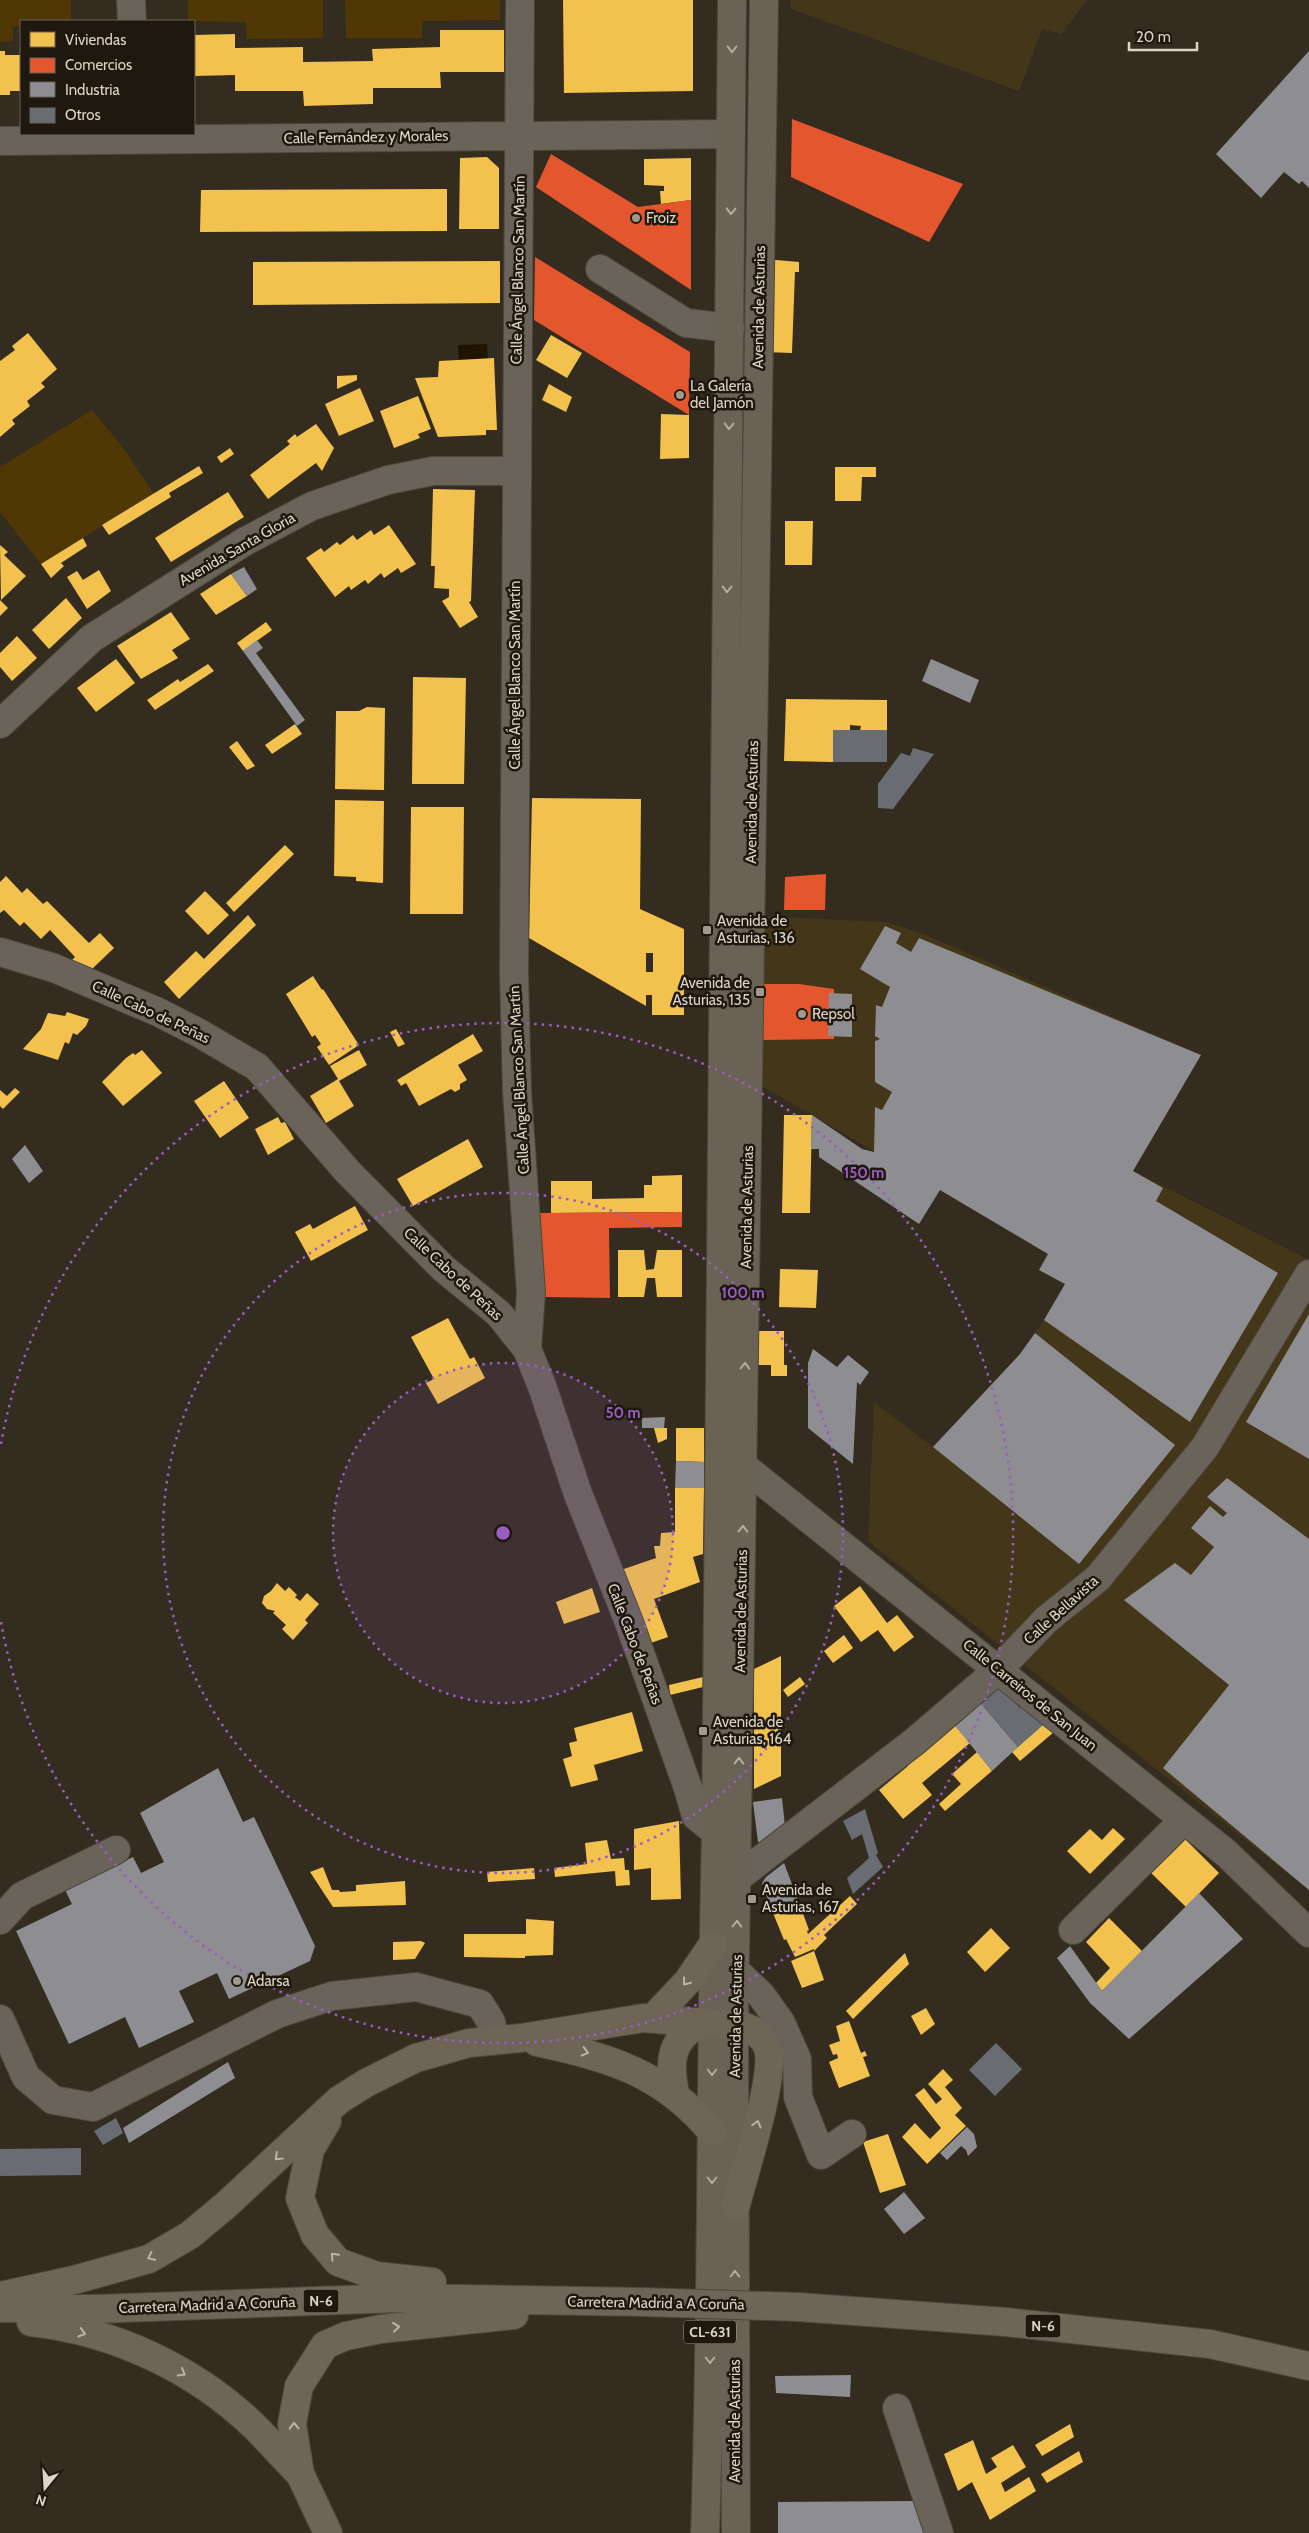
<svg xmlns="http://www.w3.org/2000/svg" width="1309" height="2533" viewBox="0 0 1309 2533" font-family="Cabin,sans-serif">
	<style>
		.built { fill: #443619 }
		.green { fill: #4f3805 }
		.water { fill: #1f1404 }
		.homes { fill: #f2c14e; fill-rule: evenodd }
		.shops { fill: #e4572e }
		.industry { fill: #8d8d92 }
		.building { fill: #696c72 }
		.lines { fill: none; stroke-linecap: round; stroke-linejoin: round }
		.minor-casing { stroke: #4d473c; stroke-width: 30 }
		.major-casing { stroke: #4d473c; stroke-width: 30 }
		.highway-casing { stroke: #4d473c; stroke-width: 30 }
		.minor { stroke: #6a635a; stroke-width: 28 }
		.major { stroke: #696255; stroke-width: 28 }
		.highway { stroke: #6e6556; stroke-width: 28 }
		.highway-bridge-casing { stroke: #4d473c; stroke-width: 30; stroke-linecap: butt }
		.highway-bridge { stroke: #6e6556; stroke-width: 28 }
		.oneway { stroke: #b4ac9e }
		.oneway2 { stroke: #bbb3a4 }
		.ring { fill: none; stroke: #985ec1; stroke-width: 2.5; stroke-dasharray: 2.5 5 }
		.poi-dot { fill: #a1998c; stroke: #1e180e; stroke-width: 2 }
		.labels { text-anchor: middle; stroke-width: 5; stroke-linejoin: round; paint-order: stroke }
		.shield { fill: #1e180e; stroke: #a39c8f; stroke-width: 1 }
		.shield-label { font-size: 14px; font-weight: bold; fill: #dcd4c6 }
		.street-label { font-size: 15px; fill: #dcd4c6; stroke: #1e180e }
		.poi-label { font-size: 15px; fill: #dcd4c6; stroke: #1e180e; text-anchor: start }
		.centre { fill: #985ec1; stroke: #1e180e; stroke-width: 2.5 }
		.ring-label { font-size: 15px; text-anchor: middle; font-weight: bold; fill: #985ec1; stroke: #1e180e; stroke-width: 5; stroke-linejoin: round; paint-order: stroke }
	</style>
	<rect width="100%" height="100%" fill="#342c1f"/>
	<!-- built -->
	<path class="built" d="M791,0h296l-26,34 -19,-5 -23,62 -228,-82z
		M760,916l126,6 40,13 275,120 -68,116 176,89v630l-441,-349 6,-139 59,45 87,-93 24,-34 21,-36 -26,-14 9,-16 -289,-170z"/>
	<!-- green -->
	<path class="green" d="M0,0h71v21h-50v5l-8,1v14l-13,1z
		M188,0h135v38l-76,1 -1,-17 -58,-1z
		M345,0h155v20l-78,1v17h-76z
		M92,410l32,39 30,45 -113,70 -41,-52v-45z"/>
	<!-- water -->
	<path class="water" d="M487,344l1,15 -29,1 -1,-15z"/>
	<!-- homes -->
	<path class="homes" d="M563,0h130v91l-129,2z
		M440,30h64v42h-64l1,16h-68v16l-69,2 -1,-15h-68v-16l-41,1v-41l41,-1v14l68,-1v15l70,-1 -1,-12 68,-2z
		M0,51h5v4h16v36h-11v4h-10z
		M487,157l12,11v61h-40l1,-71z
		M691,158v42l-30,4 -1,-13h4v-5l-20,-1v-26z
		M447,189v42l-247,1 1,-42z
		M765,259l34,3v10h-4l-3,81 -28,-1z
		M500,261v42l-247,2v-43z
		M28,333l29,36 -16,14 4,4 -18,14 3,5 -18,14 3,4 -15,13v-76l15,-11 -3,-4z
		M551,335l31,18 -15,25 -31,-18z
		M494,358l3,72h-11v5l-48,2 -23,-59 23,-1 1,-16z
		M357,375v5l-20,9v-13z
		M549,384l23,13 -6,15 -24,-12z
		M360,388l14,33 -35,15 -14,-32z
		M418,396l13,33 -13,5 2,4 -26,10 -14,-37z
		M661,414l28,1v43l-29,1z
		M316,424l18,24 -12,23 -6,-8 -48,36 -18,-24 40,-31 -3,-3 8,-7 2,3z
		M230,448l4,6 -13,9 -4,-6z
		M199,466l4,7 -34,20 2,4 -62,38 -7,-10z
		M835,467h41v10h-14l-1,24h-26z
		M433,489l42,1 -4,111 -2,1 9,15 -18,11 -18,-27 7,-4v-8l-15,-1 1,-22h-4z
		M228,492l16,25 -73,45 -16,-24z
		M785,521h28l-1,44h-27z
		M389,525l27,39 -15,9 -3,-5 -14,10 -3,-5 -13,11 -3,-4 -14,10 -2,-4 -14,11 -29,-39 15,-10 3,4 13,-10 3,3 13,-10 4,5 14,-10 3,5z
		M83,538l4,8 -26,17 3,3 -13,12 -10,-14z
		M0,545l8,7 -4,3 22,21 -25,24z
		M99,570l12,21 -24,18 -20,-32 10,-6 6,9z
		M231,574l16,22 -31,19 -16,-21z
		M66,598l16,20 -33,31 -17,-19z
		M0,600l8,8 -8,8z
		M171,612l19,27 -18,11 6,8 -37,21 -24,-33z
		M266,622l6,8 -29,21 -6,-8z
		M17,636l20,22 -25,23 -12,-14v-14z
		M116,659l19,24 -39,29 -19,-24z
		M208,664l6,7 -59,39 -8,-10 31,-21 2,3z
		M413,677l53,1 -2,106h-52z
		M786,699l101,1v30h-27l1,-4 -11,-1v5h-17v32l-49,-1z
		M367,707l18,1 -1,82 -49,-1 1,-78h23z
		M295,724l7,10 -30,20 -7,-9z
		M237,741l18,25 -8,4 -18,-23z
		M532,798l109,1 -1,110 44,20v86h-32v-20h-6v11l-117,-68zM646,953h7v19h-7z
		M335,800l49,1 -1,82 -27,-2v-4l-22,-1z
		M411,807h53l-1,107h-53z
		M285,845l9,9 -60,58 -8,-9z
		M6,876l16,17 5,-5 16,16 4,-3 42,42 11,-10 14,15 -22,21 -21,-8 4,-4 -25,-27 -9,9 -17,-17 -4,4 -16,-16 -4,3v-31z
		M205,891l24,24 -21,20 -23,-24z
		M248,915l8,10 -77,74 -15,-17 32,-31 8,8z
		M313,976l9,14 1,-1 36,56 -30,20 -12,-18 4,-3 -6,-9 -3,2 -26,-43z
		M67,1012l22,7 -3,7 -9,9 -4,-2 -4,11 -4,-2 -7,18 -35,-11 18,-20 7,-16 17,3z
		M396,1029l9,15 -7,3 -8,-15z
		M473,1034l10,17 -25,14 9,15 -7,4v5l-5,3 -4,-3 -32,17 -13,-23 -5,3 -4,-6z
		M142,1050l20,23 -39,33 -21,-24 24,-24 7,-5 2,2z
		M359,1050l8,15 -28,16 15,25 -28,17 -16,-27 28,-17 -8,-13z
		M224,1081l25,37 -29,20 -26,-37z
		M15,1088l5,4 -17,17 -3,-3v-16l7,6z
		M784,1115h28l-2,98h-28z
		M278,1117l3,6 4,-1 9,17 -26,16 -13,-26z
		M468,1139l15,28 -70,39 -16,-27z
		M682,1175v37l-131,1v-32h41v18l52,-1v-13h8v-9z
		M355,1206l13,24 -57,31 -16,-29 15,-8 3,5z
		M618,1250h26l2,20 8,-1 3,-19h25v47h-25l-2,-19h-8l-3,19h-26z
		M780,1269l38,1 -2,38 -37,-1z
		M448,1318l22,41 4,-2 11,21 -47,26 -12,-21 8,-4 -23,-42z
		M756,1331h28v34h3v11h-16v-11h-15z
		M654,1428h13v11l-9,4z
		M676,1428h28v34l-28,-1z
		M675,1488h29l-1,66 -10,3 7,25 -46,17 14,38 -20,7 -27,-74 35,-12 -2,-12h6l1,-13 14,-1z
		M277,1583l8,8 4,-4 8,8 -2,2 5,4 7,-8 12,11 -14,16 3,3 -15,17 -11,-11 4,-4 -13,-12 2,-2 -8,-2 -5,-6 2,-7 7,-5z
		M860,1586l27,37 10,-8 17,22 -20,15 -16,-22 -17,12 -27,-36z
		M592,1588l8,24 -36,12 -8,-22z
		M844,1635l9,13 -20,15 -9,-12z
		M781,1656v120l-27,13v-120z
		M703,1677v10l-33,8 -1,-10z
		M800,1677l5,7 -17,13 -5,-7z
		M632,1712l11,39 -49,14 4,15 -27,7 -8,-28 9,-3 -3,-13 8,-2 -3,-13z
		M952,1722l18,21 -48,40 10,12 -29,24 -24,-29 29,-24 -4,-4z
		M1046,1722l8,10 -34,29 -8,-9z
		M977,1752l15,19 -47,40 -6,-7 22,-20 -9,-10z
		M679,1821l2,78 -30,1v-32l-17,2v-41z
		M1113,1828l12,11 -35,35 -23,-23 23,-22 12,11z
		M1182,1836l37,37 -33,34 -39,-38z
		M607,1840l4,19 13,-1 1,12h4l1,15 -14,1 -1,-15 -60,6 -1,-9 33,-4 -2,-21z
		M323,1867l9,23h7l1,2 16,-1v-6l49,-4 1,24 -73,2 -23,-35z
		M534,1868l1,11 -47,3 -1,-10z
		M850,1896l7,8 -33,31 3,3 -13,13v-2l-19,8 -9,-18 -2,1 -11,-27 25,-13 11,30 -2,1 1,3z
		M1109,1918l33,33 -40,40 -6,-8 14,-15 -24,-26z
		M526,1919l28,2 -1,34 -28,1v2l-61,-1v-23h62z
		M991,1928l19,20 -25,24 -18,-20z
		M421,1941l4,2 -10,16 -22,1v-18z
		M814,1951l10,29 -22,8 -11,-27z
		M905,1953l4,11 -56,55 -7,-8z
		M926,2008l9,16 -14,11 -10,-19z
		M849,2021l12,32 4,-2 2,5 -4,1 7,19 -31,12 -10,-26 9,-4 -1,-4 -4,1 -4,-10 11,-4 -4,-15z
		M943,2069l10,11 -8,7 17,21 -7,7 11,11 -39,38 -25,-27 13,-14 15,16 11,-11 -26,-33 9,-7 12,16 6,-5 -14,-15z
		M888,2134l18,51 -26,8 -17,-51z
		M1070,2424l4,13 -32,19 -7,-11z
		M973,2440l13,34 11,-7 -6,-9 22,-13 13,22 -25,16 4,9 24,-15 7,14 -46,29 -18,-38 -14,9 -14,-37z
		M1079,2451l4,11 -36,21 -6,-9z"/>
	<!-- shops -->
	<path class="shops" d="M792,119l171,65 -34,58 -138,-65z
		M551,154l87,53 53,-7v90l-155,-103z
		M535,257l155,95 -1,63 -155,-95z
		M826,874l-1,36h-41l1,-33z
		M760,984h39l35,5v50l-75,1z
		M682,1212v15l-73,1 1,70 -66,-1 -4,-84z"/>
	<!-- industry -->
	<path class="industry" d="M1309,51v137l-7,-7 -3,3 -15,-12 -23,26 -45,-44z
		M244,567l13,22 -10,7 -16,-22z
		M257,640l6,8 -7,5 49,67 -8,6 -54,-75z
		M931,659l48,21 -9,23 -48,-22z
		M885,926l16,7 -5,10 15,9 8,-14 282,117 -68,116 30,17 -7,13 122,72 -88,149 -146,-102 21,-36 -26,-14 9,-16 -108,-64 -21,34 -100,-67v-8h-8l1,-34 50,34 12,3 1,-45 7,3 10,-18 -17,-10v-41l5,-2 -5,-3 1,-31 6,2 8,-20 -30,-18z
		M829,993l23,1v43l-24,-1z
		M25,1145l18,26 -14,12 -17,-24z
		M1309,1314v145l-63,-37z
		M1035,1333l140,112 -96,119 -146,-117 87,-93z
		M813,1349l24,18 11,-12 21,17 -9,13 -3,-3 -4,82 -45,-36v-65z
		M665,1417l-1,11h-22v-10z
		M676,1461l28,1v26h-29z
		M1227,1478l82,61v351l-146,-122 66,-83 -105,-85 51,-37 16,12 23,-28 -23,-19 19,-22 13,11 4,-4 -20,-16z
		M978,1700l40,47 -26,24 -40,-49z
		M218,1768l25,54 11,-5 61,129 -5,15 -81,38 -12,-26 -38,18 15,31 -55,26 -14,-31 -56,27 -53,-113 56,-27 -7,-14 68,-33 8,16 23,-11 -24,-49z
		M782,1798l4,37 -1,2 -27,5 -5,-40z
		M784,1863l14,37 -25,13 -11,-30 4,-6z
		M1199,1893l44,46 -114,100 -39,-36 -33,-45 13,-12 32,45z
		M228,2062l7,16 -106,65 -6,-15z
		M967,2127l7,7 3,13 -9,9 -2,-6 -5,-4 -14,14 -7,-7z
		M904,2192l21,26 -21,16 -20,-25z
		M851,2375l-1,22 -74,-4 -1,-17z
		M913,2501l11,32h-146v-31z"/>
	<!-- building -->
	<path class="building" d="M833,730h54v32h-54z
		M913,748l21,6 -41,55 -15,-1v-24l23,-31 9,3z
		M998,1683l22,25 5,-6 26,16 -33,29 -40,-47z
		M865,1809l13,44 -2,2 7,12 -30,27 -6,-16 22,-20 -7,-24 -10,6 -9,-19z
		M996,2043l26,26 -27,27 -26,-26z
		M116,2118l7,15 -20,12 -9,-14z
		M81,2148v27l-81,1v-27z"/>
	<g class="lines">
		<!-- minor casing -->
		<g class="minor-casing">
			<path id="minor" d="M131,0l1,21
				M520,0l-6,973 3,119 14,201 -4,56
				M0,141l731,-7
				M600,269l86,54 44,5
				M0,724l92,-86 152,-96 68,-36 76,-26 45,-9h83
				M0,952l54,16 104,44 41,21 58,34 91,105 95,96 56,46 28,35 15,37 36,108 51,128 59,166 8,28 20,16
				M743,1466l483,387 83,80
				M737,1878l177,-136 85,-73 48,-50 51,-41 107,-131 104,-173
				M0,1920l22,-24 94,-46
				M1073,1930l111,-110
				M737,1972l24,23 20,28 16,36 1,38 23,58 31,-21
				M0,2019l26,58 27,23 40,7 184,-93 55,-18 84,-9 64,17 11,18 3,18
				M897,2408l42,125"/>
		</g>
		<!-- major casing -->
		<g class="major-casing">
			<path id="major" d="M705,2533c8,-234 5,-467 11,-701l16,-1832
				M736,2533l-2,-508 30,-2025"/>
		</g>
		<!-- highway casing -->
		<g class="highway-casing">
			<path id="highway" d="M654,2017l34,-36 25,-37
				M537,2042c72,15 126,31 175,90
				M675,2093c-7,-33 -4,-53 25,-71
				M327,2121l-17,29 -10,48 15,37 23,27 39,14 55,6
				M0,2296l74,-16 75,-21 41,-24 36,-30 113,-105 27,-17 50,-25 53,-15 52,-5 122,-20 100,8c11,4 21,11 25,22 8,27 -24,125 -32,157
				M798,2307l208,15 204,22 99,22
				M0,2308l95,1 304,-11 244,4
				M31,2322c83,9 164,47 224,105 15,15 30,32 45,47
				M328,2533l-28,-59 -8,-50 7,-38 26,-41 21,-9 35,-7 133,-14"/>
		</g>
		<!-- minor -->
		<use href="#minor" class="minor"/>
		<!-- major -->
		<use href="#major" class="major"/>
		<!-- highway -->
		<use href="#highway" class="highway"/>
		<!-- highway-bridge casing -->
		<g class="highway-bridge-casing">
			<path id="highway-bridge" d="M643,2302l155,5"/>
		</g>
		<!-- highway-bridge -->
		<use href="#highway-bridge" class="highway-bridge"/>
	</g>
	<!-- one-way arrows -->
	<defs><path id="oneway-chevron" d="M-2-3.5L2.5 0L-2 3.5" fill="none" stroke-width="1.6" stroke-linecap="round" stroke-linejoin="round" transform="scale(1.25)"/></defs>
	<g class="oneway">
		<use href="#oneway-chevron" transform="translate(732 49) rotate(91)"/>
		<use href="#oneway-chevron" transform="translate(731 211) rotate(91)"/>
		<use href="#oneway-chevron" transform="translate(729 426) rotate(91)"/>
		<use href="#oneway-chevron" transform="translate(727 589) rotate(91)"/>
		<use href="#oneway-chevron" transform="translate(745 1366) rotate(-89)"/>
		<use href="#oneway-chevron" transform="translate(743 1529) rotate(-89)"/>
		<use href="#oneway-chevron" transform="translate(739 1761) rotate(-89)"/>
		<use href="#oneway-chevron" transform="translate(737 1924) rotate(-89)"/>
		<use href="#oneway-chevron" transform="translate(712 2072) rotate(90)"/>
		<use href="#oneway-chevron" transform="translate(712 2180) rotate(90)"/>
		<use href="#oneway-chevron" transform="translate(735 2274) rotate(-90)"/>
		<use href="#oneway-chevron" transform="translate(710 2360) rotate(90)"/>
	</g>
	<g class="oneway2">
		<use href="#oneway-chevron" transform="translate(686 1982) rotate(128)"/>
		<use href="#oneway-chevron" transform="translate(585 2052) rotate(15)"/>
		<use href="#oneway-chevron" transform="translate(757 2124) rotate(-75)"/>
		<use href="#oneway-chevron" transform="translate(278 2157) rotate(137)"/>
		<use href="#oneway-chevron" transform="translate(334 2256) rotate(-133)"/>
		<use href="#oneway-chevron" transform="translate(151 2257) rotate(154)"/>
		<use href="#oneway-chevron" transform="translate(396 2327) rotate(-6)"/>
		<use href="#oneway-chevron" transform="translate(82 2333) rotate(16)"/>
		<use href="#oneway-chevron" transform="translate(182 2373) rotate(30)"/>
		<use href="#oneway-chevron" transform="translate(294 2426) rotate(-91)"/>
	</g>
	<!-- distance rings -->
	<circle cx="503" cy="1533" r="170" fill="#985ec1" fill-opacity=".12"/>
	<g class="ring">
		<circle cx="503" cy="1533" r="170"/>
		<circle cx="503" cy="1533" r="340"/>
		<path d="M1 1444A510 510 0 1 1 1 1622"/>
	</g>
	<!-- markers -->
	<g class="poi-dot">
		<circle cx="636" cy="218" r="5"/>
		<circle cx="680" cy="395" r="5"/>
		<rect x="702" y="925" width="10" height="10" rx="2.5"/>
		<rect x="755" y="987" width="10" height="10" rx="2.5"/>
		<circle cx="802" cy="1014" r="5"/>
		<rect x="698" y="1726" width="10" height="10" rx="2.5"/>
		<rect x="747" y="1894" width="10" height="10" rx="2.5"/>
		<circle cx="237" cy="1981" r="5"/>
	</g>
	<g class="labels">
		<!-- shield labels -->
		<g class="shield">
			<rect x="303.5" y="2289.5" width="35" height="23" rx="4"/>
			<rect x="1025.5" y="2314.5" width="35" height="23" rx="4"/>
			<rect x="684" y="2320.5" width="52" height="23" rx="4"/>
		</g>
		<g class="shield-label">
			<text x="321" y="2306">N-6</text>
			<text x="1043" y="2331">N-6</text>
			<text x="710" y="2337">CL-631</text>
		</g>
		<!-- street labels -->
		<g class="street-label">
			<text transform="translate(366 137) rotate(-1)" y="5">Calle Fernández y Morales</text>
			<text transform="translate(518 270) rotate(-89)" y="5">Calle Ángel Blanco San Martín</text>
			<text transform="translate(759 307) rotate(-89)" y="5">Avenida de Asturias</text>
			<text transform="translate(237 549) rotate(-30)" y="5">Avenida Santa Gloria</text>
			<text transform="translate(515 675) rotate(-90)" y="5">Calle Ángel Blanco San Martín</text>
			<text transform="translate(752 802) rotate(-89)" y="5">Avenida de Asturias</text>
			<text transform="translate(151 1012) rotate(25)" y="5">Calle Cabo de Peñas</text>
			<text transform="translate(519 1080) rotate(-93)" y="5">Calle Ángel Blanco San Martín</text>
			<text transform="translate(747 1207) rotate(-89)" y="5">Avenida de Asturias</text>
			<text transform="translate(453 1274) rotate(43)" y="5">Calle Cabo de Peñas</text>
			<text transform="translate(1061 1610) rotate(-42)" y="5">Calle Bellavista</text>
			<text transform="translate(741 1611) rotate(-89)" y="5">Avenida de Asturias</text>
			<text transform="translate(635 1644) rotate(69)" y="5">Calle Cabo de Peñas</text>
			<text transform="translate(1030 1695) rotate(39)" y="5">Calle Carreiros de San Juan</text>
			<text transform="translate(736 2016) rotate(-89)" y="5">Avenida de Asturias</text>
			<text transform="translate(656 2303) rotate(1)" y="5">Carretera Madrid a A Coruña</text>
			<text transform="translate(207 2305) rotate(-2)" y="5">Carretera Madrid a A Coruña</text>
			<text transform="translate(735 2421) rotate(-90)" y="5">Avenida de Asturias</text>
		</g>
		<!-- poi labels -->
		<g class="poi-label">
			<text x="646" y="223">Froiz</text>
			<text x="690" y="391">La Galería<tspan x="690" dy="17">del Jamón</tspan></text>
			<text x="717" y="926">Avenida de<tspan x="717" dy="17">Asturias, 136</tspan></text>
			<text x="750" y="988" text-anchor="end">Avenida de<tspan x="750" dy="17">Asturias, 135</tspan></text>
			<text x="812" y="1019">Repsol</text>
			<text x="713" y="1727">Avenida de<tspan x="713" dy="17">Asturias, 164</tspan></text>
			<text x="762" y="1895">Avenida de<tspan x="762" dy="17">Asturias, 167</tspan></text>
			<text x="247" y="1986">Adarsa</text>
		</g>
	</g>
	<circle cx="503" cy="1533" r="8" class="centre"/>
	<g class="ring-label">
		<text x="864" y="1178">150 m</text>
		<text x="743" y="1298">100 m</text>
		<text x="623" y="1418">50 m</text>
	</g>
	<!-- legend -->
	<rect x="20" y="20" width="175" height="115" fill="#1e180e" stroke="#6a6358"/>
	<rect x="30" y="32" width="25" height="15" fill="#f2c14e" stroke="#6a6358"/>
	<text x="65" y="45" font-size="15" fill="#dcd4c6">Viviendas</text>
	<rect x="30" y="58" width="25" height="15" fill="#e4572e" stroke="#6a6358"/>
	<text x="65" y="70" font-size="15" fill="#dcd4c6">Comercios</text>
	<rect x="30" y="82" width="25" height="15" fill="#8d8d92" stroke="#6a6358"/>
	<text x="65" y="95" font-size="15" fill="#dcd4c6">Industria</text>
	<rect x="30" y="108" width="25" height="15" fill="#696c72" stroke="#6a6358"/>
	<text x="65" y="120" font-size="15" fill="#dcd4c6">Otros</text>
	<!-- north arrow -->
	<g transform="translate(45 2488) rotate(198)" stroke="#1e180e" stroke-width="4" paint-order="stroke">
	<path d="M0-4L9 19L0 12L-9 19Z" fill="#dcd4c6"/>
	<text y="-8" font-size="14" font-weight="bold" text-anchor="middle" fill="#dcd4c6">N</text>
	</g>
	<!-- scale -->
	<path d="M1129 42v8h68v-8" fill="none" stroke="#dcd4c6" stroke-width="2.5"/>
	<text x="1136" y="42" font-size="15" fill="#dcd4c6" stroke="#1e180e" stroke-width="4" paint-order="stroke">20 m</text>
</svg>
